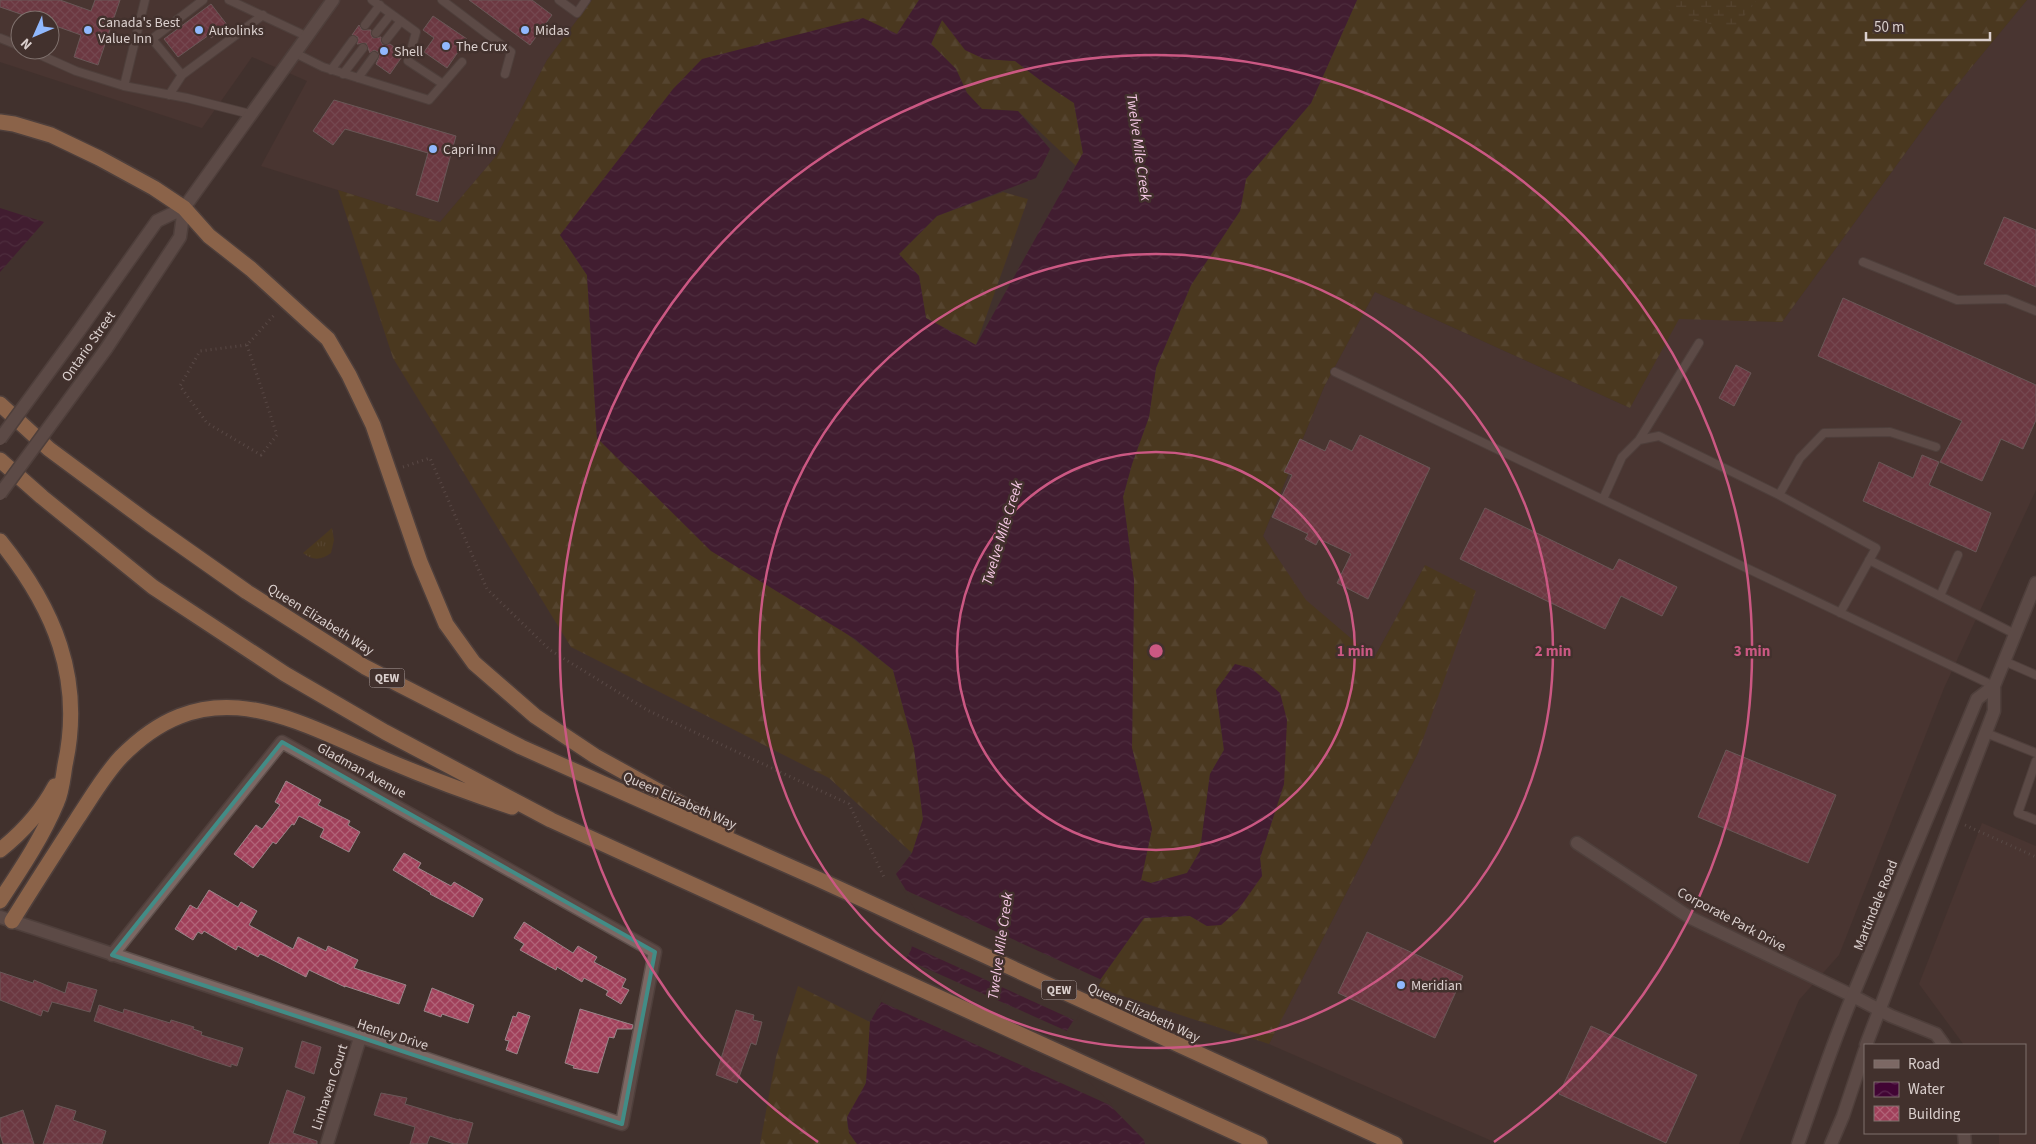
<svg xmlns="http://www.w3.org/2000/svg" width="2036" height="1144" viewBox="0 0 2036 1144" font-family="'Source Sans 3',sans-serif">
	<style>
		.built { fill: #523a35; fill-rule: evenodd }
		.grass { fill: url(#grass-tufts) }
		.forest { fill: url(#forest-firs) }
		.wetland { fill: url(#wetland-marsh) }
		.water { fill: url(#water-waves); fill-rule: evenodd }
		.pier { fill: #42312d }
		.building { fill: url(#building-cross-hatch); stroke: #9a8589 }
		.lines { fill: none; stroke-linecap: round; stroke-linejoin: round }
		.service-casing { stroke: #5e504c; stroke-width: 10 }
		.minor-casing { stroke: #5e504c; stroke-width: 15 }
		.tertiary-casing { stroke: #5e504c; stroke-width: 15 }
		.secondary-casing { stroke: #5e504c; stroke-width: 15 }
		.motorway-casing { stroke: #5e504c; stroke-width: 18 }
		.path { stroke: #736461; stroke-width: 3; stroke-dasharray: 1 4; stroke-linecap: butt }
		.service { stroke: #7c6864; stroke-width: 8 }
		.minor { stroke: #7c6864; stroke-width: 12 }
		.tertiary { stroke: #7c6864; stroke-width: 12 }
		.secondary { stroke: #7c6864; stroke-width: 12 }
		.motorway { stroke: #e4a16c; stroke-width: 15 }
		.secondary-bridge-casing { stroke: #5e504c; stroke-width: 15; stroke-linecap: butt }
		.secondary-bridge { stroke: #7c6864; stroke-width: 12 }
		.marked { fill: none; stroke: #428c86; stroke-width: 4; stroke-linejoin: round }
		.ring { fill: none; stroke: #cb5883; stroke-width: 2.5 }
		.poi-dot { fill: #90b8fd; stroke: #42312d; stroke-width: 2 }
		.labels { text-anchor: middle; stroke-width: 5; stroke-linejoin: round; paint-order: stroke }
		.shield { fill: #42312d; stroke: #ada09e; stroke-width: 1 }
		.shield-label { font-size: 12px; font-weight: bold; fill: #dbd0ce }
		.poi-label { font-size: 14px; fill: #dbd0ce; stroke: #42312d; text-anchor: start }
		.street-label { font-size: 14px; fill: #dbd0ce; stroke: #42312d }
		.water-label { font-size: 15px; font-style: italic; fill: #f5c7e4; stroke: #42312d }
		.centre { fill: #cb5883; stroke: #42312d; stroke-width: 2.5 }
		.ring-label { font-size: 15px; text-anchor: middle; font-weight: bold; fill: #cb5883; stroke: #42312d; stroke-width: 5; stroke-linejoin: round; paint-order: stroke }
	</style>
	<defs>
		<pattern id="grass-tufts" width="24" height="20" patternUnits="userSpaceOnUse" patternTransform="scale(1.25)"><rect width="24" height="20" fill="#55400f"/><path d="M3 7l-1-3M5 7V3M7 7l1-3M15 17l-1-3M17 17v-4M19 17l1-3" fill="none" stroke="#6d5b31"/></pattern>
		<pattern id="forest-firs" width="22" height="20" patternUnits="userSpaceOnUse" patternTransform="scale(1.25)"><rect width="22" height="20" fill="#55400f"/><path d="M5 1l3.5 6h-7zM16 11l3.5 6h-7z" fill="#6d5b31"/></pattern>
		<pattern id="wetland-marsh" width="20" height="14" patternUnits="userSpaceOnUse" patternTransform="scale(1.25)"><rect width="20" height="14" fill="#55400f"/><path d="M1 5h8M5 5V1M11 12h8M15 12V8" fill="none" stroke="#6d5b31"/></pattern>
		<pattern id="water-waves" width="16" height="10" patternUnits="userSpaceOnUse" patternTransform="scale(1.25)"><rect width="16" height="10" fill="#410534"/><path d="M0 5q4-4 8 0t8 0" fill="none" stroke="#5c2850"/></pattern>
		<pattern id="building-cross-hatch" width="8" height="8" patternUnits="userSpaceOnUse" patternTransform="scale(1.25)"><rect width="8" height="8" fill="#a0405a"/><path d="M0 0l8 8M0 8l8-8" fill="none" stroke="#b16378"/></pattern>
	</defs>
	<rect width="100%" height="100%" fill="#42312d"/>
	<!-- built -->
	<path class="built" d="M0,0h592l-45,60 -50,95 -57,67 -179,-56 46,-85 -55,-24 -50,71 -202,-66zM20,20h30v30h-30z
		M2027,0h9v490l-92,198 -105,267 -40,45 -60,144h-240l-230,-100 149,-291 7,-188 -51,93 -69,-58 -42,-64 61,-149 51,-95 255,116 49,-90 103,4 160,-219z
		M1982,823l54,23v298h-37v-11h26v-88h-61l-45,-61z"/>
	<!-- grass -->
	<path class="grass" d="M332,528l2,12 -3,13c-10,7 -18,8 -28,0z"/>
	<!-- forest -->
	<path class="forest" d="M592,0h327l-22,34 -337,201 27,40 10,163 296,232 21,78 9,71 -11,34 -83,-75 -258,-131 -178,-289 -55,-168 102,32 57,-67 50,-95z
		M1357,0h670l-85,103 -160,219 -103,-3 -49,89 -255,-116 -51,95 -61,149 43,64 68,58 51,-93 51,26 -58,162 -149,291 -174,-57 49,-69 46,-2 17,10 55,-50 -2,-18 24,-74 -68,-94 8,60 -14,24 -10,77 -13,22 -36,10 -10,-3 11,-51 -20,-81 2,-167 -11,-84 9,-33 17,-47 7,-49 35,-83 49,-74 6,-32 65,-76z
		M942,20l42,39 31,2 29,22 30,20 9,50 -7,13 -58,-55 -36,-2 -15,-16 -11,-24 -25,-25z
		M1003,192l25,7 -52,146 -50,-27 -7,-42 -20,-22 38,-38z
		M798,986l72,36c-1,19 0,40 -4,59 -4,27 -34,31 -9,63h-97l16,-87z"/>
	<!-- wetland -->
	<path class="wetland" d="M1666,0h91l-25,31 -63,-20z"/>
	<!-- water -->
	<path class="water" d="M919,0h438l-46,103 -65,76 -6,32 -49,74 -35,83 -7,49 -17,47 -9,33 11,84 -2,167 20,81 -11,51 10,3 36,-10 13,-22 10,-77 14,-24 -8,-60 19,-26 16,4 29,25 7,27 -3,64 -24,74 2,18 -24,34 -17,15 -14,1 -17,-10 -46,2 -49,69 -40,62 89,91 1,4h-288l-8,-11 -2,-16 19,-34 4,-61 41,-72 9,-37 -24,-39 16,-21 11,-34 -9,-71 -21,-78 -38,-31 -144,-88 -114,-113 -10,-163 -27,-40 113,-146 29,-30 161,-41 34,16zM942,20l23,30 19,9 31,2 29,22 30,20 9,50 -107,192 -50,-27 -7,-42 -20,-22 38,-38 99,-38 14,-29 -32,-38 -36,-2 -15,-16 -11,-24 -25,-25z
		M0,208l44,14 -44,50z"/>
	<!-- pier -->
	<path class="pier" d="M903,889l199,91 -26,41 -167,-76 8,-32z
		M903,958l166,74 -11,17 56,58 -235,-106z"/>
	<!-- building -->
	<path class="building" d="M0,0h60l31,11 4,-11h25l-22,65 -24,-8 7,-22 -31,-11v-4h-12l-38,-13z
		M469,0h63l20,15 -22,30z
		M211,4l17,22 -17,12 -2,-3 -31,22 -14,-18z
		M433,16l34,23 -20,29 -23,-16 10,-14 -11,-8z
		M359,25l3,5h9v5l2,3 8,-1v5l2,3 7,-1 14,10 -14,20 -14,-10 3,-7 -1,-5 -4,-2 -4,3 -4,-10 -9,1 1,-7 -6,-2z
		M334,100l122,36 -18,66 -22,-7 12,-42 -83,-24 -12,16 -20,-14z
		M2004,217l32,13v57l-52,-23z
		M1843,298l193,87v35l-13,29 -22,-10 -19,42 -42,-19 22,-41 -144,-65z
		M1736,365l15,8 -17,33 -15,-8z
		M1360,435l70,33 -62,131 -31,-16 14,-29 -32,-15 -3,6 -11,-6 3,-5 -36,-17 20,-42 -8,-3 16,-33 25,12 5,-11 22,11z
		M1922,455l17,7 -10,23 62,28 -15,39 -113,-51 16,-39 34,16z
		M1485,508l128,62 6,-11 58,28 -15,29 -41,-20 -16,33 -145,-70z
		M1726,750l110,45 -28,68 -110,-46z
		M286,781l35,19 -3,5 32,16 -2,4 12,7 -11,20 -29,-15 4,-8 -25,-13 -5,9 -2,-1 -16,20 -3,-2 -20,26 -19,-14 22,-29 6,4 18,-24 -5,-3z
		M404,853l17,10 -3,5 33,18 3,-4 29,17 -10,18 -43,-23 1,-1 -38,-23z
		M209,890l29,17 3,-5 16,9 -8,14 44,24 5,-12 28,14 2,-5 30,14 -4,8 52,17 -7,19 -54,-18v1l-36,-17 -3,7 -41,-21 -5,-2 -2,3 -20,-11 -2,4 -32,-19 -2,3 -4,-2 -5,8 -18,-11 15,-24 7,4z
		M524,922l49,31 5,-7 19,11 -3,5 32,17 -4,8 7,3 -8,14 -15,-9 2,-4 -24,-13 -2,4 -25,-15 -1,3 -36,-20 4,-6 -10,-6z
		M1367,932l96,44 -28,62 -97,-45z
		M0,972l33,11 1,-3 31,13 3,-11 29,8 -7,22 -38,-10 -4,10 -5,-2 -2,6 -41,-16z
		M432,988l42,17 -6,18 -26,-9 -1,3 -17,-6z
		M99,1005l24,8 1,-4 46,14 1,-3 23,7 -1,2 9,3 -1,3 42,13 -6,18 -6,-2v3l-25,-8 -112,-38z
		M580,1009l53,16 -1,4h-15l-3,9 -5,-1 -11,36 -25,-5 1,-2 -9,-3z
		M736,1010l18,5 -1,5 9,2 -6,23 -5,-2 -14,40 -21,-8z
		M518,1012l12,4 -13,38 -11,-4 3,-9 -4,-1 8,-24 3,1z
		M1591,1026l106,49 -31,68 -107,-49z
		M302,1041l19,6 -7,27 -19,-7z
		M287,1090l18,7 -12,36 24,8v3h-48z
		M381,1093l26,5 -2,6 54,16v-1l14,4 -6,21h-13l-24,-8 -3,8h-17l5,-17 -41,-12z
		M56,1105l20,6 -3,9 33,11 -4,13h-59z
		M23,1110l11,34h-31l-3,-10v-16z"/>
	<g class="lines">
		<!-- service casing -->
		<g class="service-casing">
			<path id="service" d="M229,0l77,36
				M372,0l44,32 -8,29 35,23
				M442,0l69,52 -6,22
				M559,0l18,13 9,-13
				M365,25l15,-20
				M376,33l15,-19
				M0,38l20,8
				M386,40l15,-19
				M29,50l47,21 48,15 63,12 63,16
				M295,53l28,14 106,33 33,-38
				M331,70l22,-30
				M343,74l20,-26
				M182,75l81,-60
				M358,78l16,-22
				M124,86l21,-86
				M169,95l13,-20 -30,-36 51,-39
				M1863,262l94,38 49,-1 30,12
				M1335,372l659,314
				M1639,440l60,-97
				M1779,495l21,-37 24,-25 66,-1 46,15
				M1603,499l19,-42 17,-17 20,-4 120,59 97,53 -36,65
				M1869,560l146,74
				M1940,596l18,-41
				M2004,661l32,14
				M1986,733l50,20
				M2036,761l-18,52 18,7"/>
		</g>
		<!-- minor casing -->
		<g class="minor-casing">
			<path id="minor" d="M1577,843l112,74 164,79
				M12,921l25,8 585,195 33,-172 -373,-210 -170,213
				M327,1144l33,-106"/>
		</g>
		<!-- tertiary casing -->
		<g class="tertiary-casing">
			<path id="tertiary" d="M0,917l12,4"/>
		</g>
		<!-- secondary casing -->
		<g class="secondary-casing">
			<path id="secondary" d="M79,331l78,-110 27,-13
				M106,349l74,-112 4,-29 149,-208
				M1853,996l38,20 45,18 8,11
				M1866,1045l128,-334v-25l42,-103
				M1964,1133l1,11
				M1798,1144c18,-50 34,-100 55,-149 41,-99 82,-198 124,-296l17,-13
				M1831,1144l12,-28 22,-66"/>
		</g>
		<!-- motorway casing -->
		<g class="motorway-casing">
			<path id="motorway" d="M0,122l14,2 37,11 48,23 55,30 30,20 25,28 42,33 77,70 21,36 24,50 47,137 26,62 28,39 61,53 60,40 132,73
				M0,404l49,45 100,74 98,69 118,75 156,80 297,132 577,265
				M0,460l42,37 111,90 132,87 100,58 166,88 709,324
				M0,541c54,67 84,137 65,224 -2,12 -3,26 -8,37 -15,36 -36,67 -57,99
				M0,850c23,-18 41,-38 55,-64
				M12,921c21,-34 43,-68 65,-102 14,-21 27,-44 44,-62 87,-89 169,-39 263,2 42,18 84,34 128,48"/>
		</g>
		<!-- path -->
		<path class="path" d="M247,345l30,90 -16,20 -54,-32 -27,-37 20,-35 47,-6 29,-32
			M403,467l27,-9 57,131 63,61 97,60 202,94 35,73
			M1965,825l71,32"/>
		<!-- service -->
		<use href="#service" class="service"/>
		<!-- minor -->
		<use href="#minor" class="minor"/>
		<!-- tertiary -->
		<use href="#tertiary" class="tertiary"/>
		<!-- secondary -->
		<use href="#secondary" class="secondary"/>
		<!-- motorway -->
		<use href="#motorway" class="motorway"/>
		<!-- secondary-bridge casing -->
		<g class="secondary-bridge-casing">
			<path id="secondary-bridge" d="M0,439l79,-108
				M0,494l106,-145"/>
		</g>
		<!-- secondary-bridge -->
		<use href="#secondary-bridge" class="secondary-bridge"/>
	</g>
	<!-- marked area -->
	<path d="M0 0H2036V1144H0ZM282,742l373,210 -33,172 -510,-169z" fill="#42312d" fill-opacity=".55" fill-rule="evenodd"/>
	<path class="marked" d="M282,742l373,210 -33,172 -510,-169z"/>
	<!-- distance rings -->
	<g class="ring">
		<circle cx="1156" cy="651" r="199"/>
		<circle cx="1156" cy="651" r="397"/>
		<path d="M818 1142A596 596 0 1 1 1494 1142"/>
	</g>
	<!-- markers -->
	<g class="poi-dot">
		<circle cx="88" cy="30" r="5"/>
		<circle cx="199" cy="30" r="5"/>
		<circle cx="525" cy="30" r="5"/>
		<circle cx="446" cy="46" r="5"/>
		<circle cx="384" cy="51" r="5"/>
		<circle cx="433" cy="149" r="5"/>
		<circle cx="1401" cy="985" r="5"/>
	</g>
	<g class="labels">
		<!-- shield labels -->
		<g class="shield">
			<rect x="369.5" y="668.5" width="35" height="19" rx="4"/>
			<rect x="1041.5" y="980.5" width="35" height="19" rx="4"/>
		</g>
		<g class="shield-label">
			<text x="387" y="682">QEW</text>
			<text x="1059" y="994">QEW</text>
		</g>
		<!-- poi labels -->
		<g class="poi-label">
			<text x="98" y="27">Canada's Best<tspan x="98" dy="16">Value Inn</tspan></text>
			<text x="209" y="35">Autolinks</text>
			<text x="535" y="35">Midas</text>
			<text x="456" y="51">The Crux</text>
			<text x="394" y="56">Shell</text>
			<text x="443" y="154">Capri Inn</text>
			<text x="1411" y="990">Meridian</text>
		</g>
		<!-- street labels -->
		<g class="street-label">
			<text transform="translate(88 346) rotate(-55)" y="5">Ontario Street</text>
			<text transform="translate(321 619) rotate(32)" y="5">Queen Elizabeth Way</text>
			<text transform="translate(362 770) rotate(29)" y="5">Gladman Avenue</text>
			<text transform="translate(680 800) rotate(24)" y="5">Queen Elizabeth Way</text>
			<text transform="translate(1875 905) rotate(-68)" y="5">Martindale Road</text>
			<text transform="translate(1732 919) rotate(28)" y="5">Corporate Park Drive</text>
			<text transform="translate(1144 1012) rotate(25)" y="5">Queen Elizabeth Way</text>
			<text transform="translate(393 1034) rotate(18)" y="5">Henley Drive</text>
			<text transform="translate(329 1087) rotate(-72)" y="5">Linhaven Court</text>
		</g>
		<!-- water labels -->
		<g class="water-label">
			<text transform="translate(1139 147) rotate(82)" y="5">Twelve Mile Creek</text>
			<text transform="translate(1002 533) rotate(-73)" y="5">Twelve Mile Creek</text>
			<text transform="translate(1000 946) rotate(-82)" y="5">Twelve Mile Creek</text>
		</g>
	</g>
	<circle cx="1156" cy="651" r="8" class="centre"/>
	<g class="ring-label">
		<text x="1355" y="656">1 min</text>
		<text x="1553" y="656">2 min</text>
		<text x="1752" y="656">3 min</text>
	</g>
	<!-- legend -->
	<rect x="1864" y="1044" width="162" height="90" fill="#42312d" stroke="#7f716d"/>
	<rect x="1874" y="1060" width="25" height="8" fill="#7c6864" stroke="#7f716d"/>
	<text x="1908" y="1069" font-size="15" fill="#dbd0ce">Road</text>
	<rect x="1874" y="1082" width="25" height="15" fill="url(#water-waves)" stroke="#7f716d"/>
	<text x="1908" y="1094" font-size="15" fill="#dbd0ce">Water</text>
	<rect x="1874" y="1106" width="25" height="15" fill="url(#building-cross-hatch)" stroke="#7f716d"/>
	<text x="1908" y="1119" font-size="15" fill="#dbd0ce">Building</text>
	<!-- north arrow -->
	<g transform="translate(35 35) rotate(225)"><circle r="24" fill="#42312d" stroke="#7f716d"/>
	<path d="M0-4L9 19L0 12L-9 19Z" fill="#90b8fd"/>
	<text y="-8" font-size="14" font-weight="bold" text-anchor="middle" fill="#dbd0ce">N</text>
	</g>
	<!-- scale -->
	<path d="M1866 32v8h124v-8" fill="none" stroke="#dbd0ce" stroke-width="2.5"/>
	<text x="1874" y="32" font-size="15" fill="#dbd0ce" stroke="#42312d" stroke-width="4" paint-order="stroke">50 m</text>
</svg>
